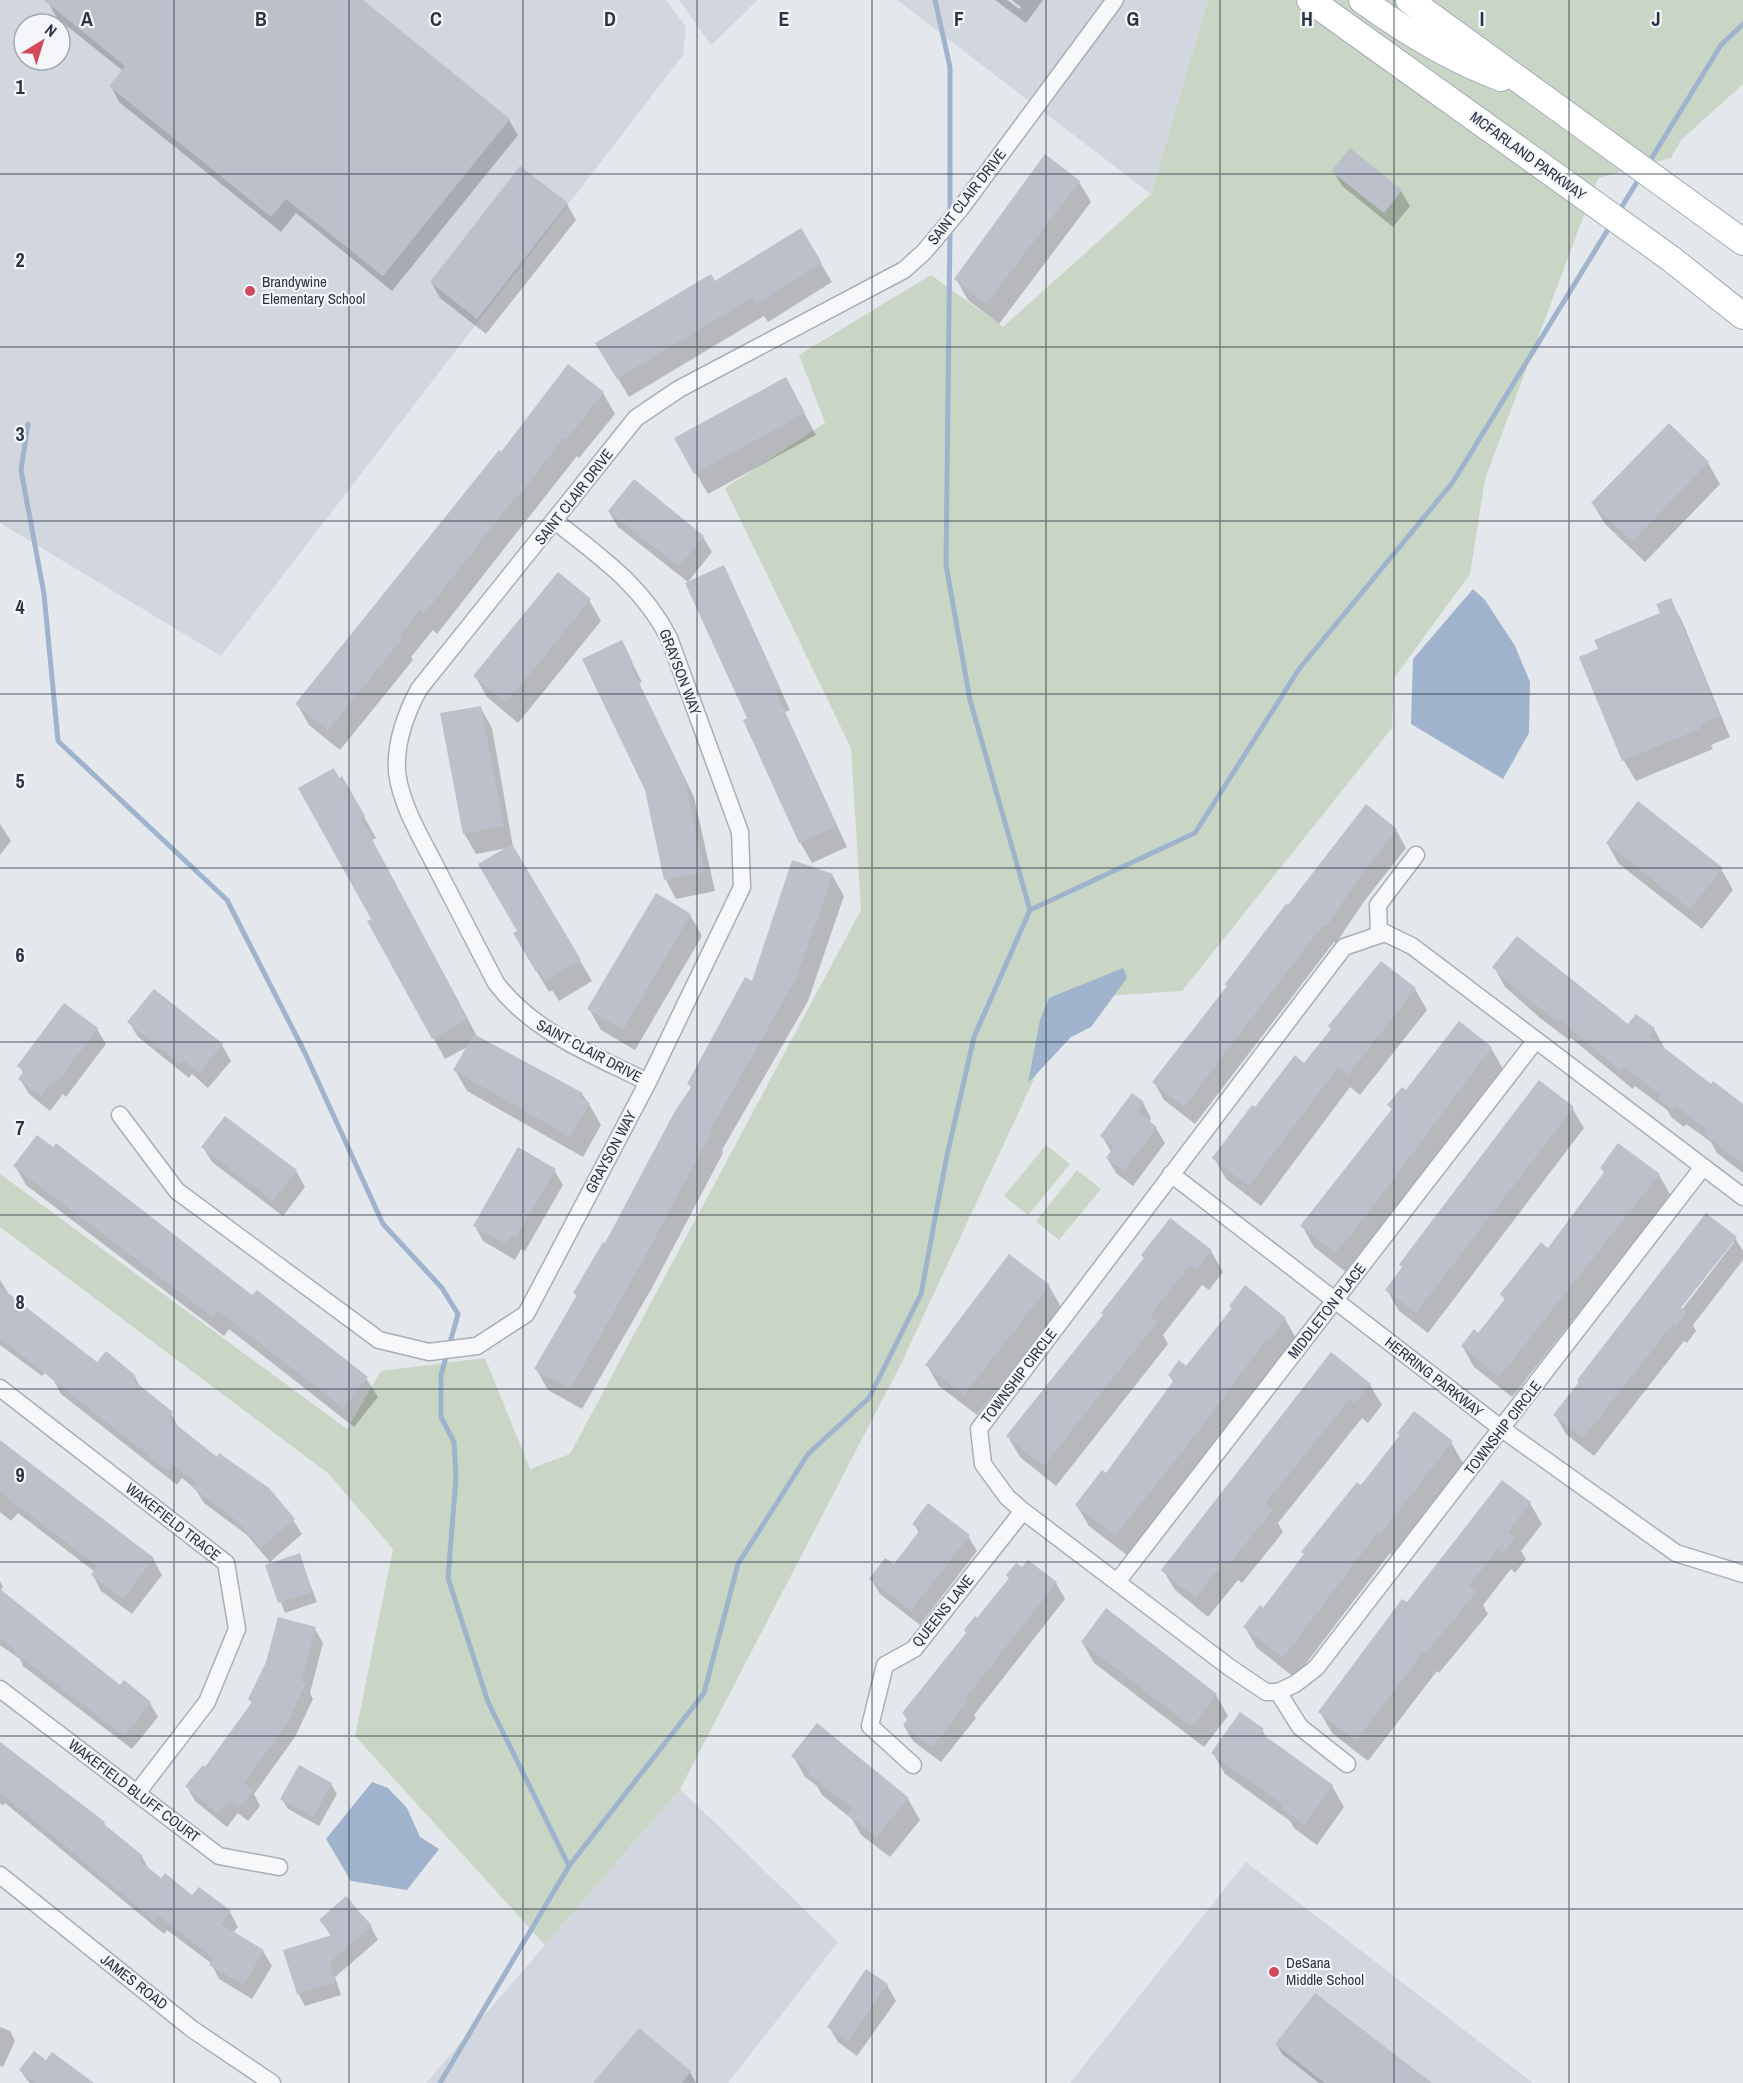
<svg xmlns="http://www.w3.org/2000/svg" width="1743" height="2083" viewBox="0 0 1743 2083" font-family="'Archivo Narrow',sans-serif">
	<style>
		.built { fill: #d2d6de; fill-rule: evenodd }
		.green { fill: #c9d6c5 }
		.water { fill: #9fb4cc }
		.shadow { fill: #0003; fill-rule: evenodd }
		.lines { fill: none; stroke-linecap: round; stroke-linejoin: round }
		.stream { stroke: #9fb4cc; stroke-width: 5 }
		.building { fill: #bbc0ca }
		.street-casing { stroke: #a9aeb7; stroke-width: 19 }
		.primary-casing { stroke: #a3abb8; stroke-width: 28 }
		.street { stroke: #f7f8fa; stroke-width: 16 }
		.primary { stroke: #fff; stroke-width: 26 }
		.grid { fill: none; stroke: #2b3445; stroke-width: 1.5; stroke-opacity: 0.55 }
		.poi-dot { fill: #d1495b; stroke: #f4f6f9; stroke-width: 2 }
		.labels { text-anchor: middle; stroke-width: 4.5; stroke-linejoin: round; paint-order: stroke }
		.street-label { font-size: 15px; fill: #2b3445; stroke: #f4f6f9 }
		.poi-label { font-size: 15px; fill: #2b3445; stroke: #f4f6f9; text-anchor: start }
		.grid-label { font-size: 20px; text-anchor: middle; font-weight: bold; fill: #2b3445; stroke: #f4f6f9; stroke-width: 4.5; stroke-linejoin: round; paint-order: stroke }
	</style>
	<rect width="100%" height="100%" fill="#e4e7ec"/>
	<!-- built -->
	<path class="built" d="M0,0h666l20,27 -3,28 -462,601 -221,-133zM24,24h36v36h-36z
		M679,0h79l-47,45z
		M897,0h311l-57,194z
		M680,1789l158,153 -110,141h-302z
		M1246,1862l287,221h-463z"/>
	<!-- green -->
	<path class="green" d="M1208,0h535v84l-62,56 -10,18 -73,20 -113,301 -15,95 -76,104 -2,50 -210,263 -110,7 -171,366 -221,425 -135,156 -190,-209 38,-187 -64,-75 -329,-247v-53l347,255 34,-58 104,-13 45,111 40,-15 291,-544 -10,-162 -126,-260 100,-65 -26,-68 132,-80 72,52 148,-133z
		M1046,1145l24,19 -42,51 -24,-19z
		M1077,1170l24,19 -42,51 -23,-19z"/>
	<!-- water -->
	<path class="water" d="M1473,589l12,11 30,46 15,36 -1,51 -26,46 -92,-55 2,-65z
		M1123,968l4,10 -36,49 -20,10 -43,46 12,-63 9,-22z
		M372,1782l16,6 19,20 13,29 19,12 -32,41 -56,-9 -25,-42z"/>
	<!-- shadow -->
	<path class="shadow" d="M50,0h311l148,120 9,15 -126,156 -96,-78 -15,19 -162,-130 -8,-16 12,-15 -66,-53 -9,-16z
		M995,0h12l12,9 2,-2 -9,-7h31l-17,23z
		M1333,171l68,20 9,15 -17,21 -51,-41z
		M1079,182l12,20 -92,122 -31,-24 -12,-21z
		M567,204l9,16 -90,114 -46,-36 -9,-16z
		M800,230l32,52 -64,40 -4,-6 -135,81 -21,-35 107,-79z
		M568,366l35,27 12,21 -36,44 -2,-2 -140,178 -4,-4 -22,27 2,3 -73,90 -31,-25 -12,-21 204,-250z
		M797,400l19,35 -108,59 -32,-55z
		M1708,463l12,21 -75,78 -40,-38 -12,-20z
		M609,512l94,25 9,15 -24,30 -70,-55z
		M723,567l67,143 -5,2 62,135 -35,16 -12,-21 -51,-123z
		M589,600l12,21 -83,102 -31,-26 -12,-21z
		M1670,600l12,21 48,116 -19,8 2,4 -77,32 -12,-20 -43,-103 19,-8 62,-36z
		M621,642l21,40 -3,1 55,114 21,94 -39,8 -10,-19 -20,-91z
		M480,707l12,21 21,119 79,134 -33,20 -7,-11 -3,2 -22,-37 -8,-23 -12,-84 -31,6 -12,-21z
		M342,778l34,60 -4,2 106,198 104,56 7,10 12,21 -18,32 -116,-66 -12,-21 14,-24 -24,13 -76,-137 4,-3 -34,-139z
		M1366,807l30,23 10,18 -41,52 -29,43 -2,-1 -139,182 -31,-24 -10,-18z
		M0,824l11,17 -11,14z
		M1607,843l114,26 12,21 -31,39 -83,-65z
		M832,875l12,21 -36,105 -86,149 1,3 -70,133 -71,123 -34,-19 -12,-21 41,-72 -2,-4 30,-48 87,-156 -3,-5 64,-100z
		M656,895l34,20 12,21 -67,114 -34,-20 -12,-21z
		M1494,967l134,60 26,2 11,20 46,37 32,20v67l-26,-20 -6,-11 -25,-18 -2,3 -13,-10 -4,-7 -32,-24 -2,3 -62,-51 -2,2 -29,-22 -35,-31z
		M1415,989l12,21 -67,85 -10,-8 -89,119 -35,-27 -12,-21 41,-48 50,-45z
		M129,1022l93,23 9,16 -23,27 -16,-14 -3,4 -51,-41z
		M1459,1023l32,25 12,21 -156,204 -33,-26 -12,-21 91,-114 -4,-7 17,-13z
		M97,1029l9,15 -40,53 -3,-3 -13,17 -21,-17 -9,-15 4,-5 -5,-8z
		M1143,1103l8,15 -2,4 7,6 9,15 -32,43 -17,-13 -9,-15 4,-6 -9,-16z
		M1572,1108l12,20 -156,205 -29,-22 -12,-21z
		M203,1147l93,24 9,16 -22,29 -71,-54z
		M15,1166l238,131 113,81 12,19 -24,30 -125,-98 -5,7 -198,-151z
		M1601,1168l58,7 12,21 -159,201 -38,-30 -12,-21 16,-11 28,-34 -4,-6 46,-45 57,-76z
		M554,1170l9,15 -38,66 -4,-2 -6,11 -32,-19 -8,-15z
		M1706,1215l29,23 8,13v9l-50,65 3,6 -9,12 -3,-2 -90,115 -28,-22 -11,-19zM1731,1242h3l-56,73 -2,-2z
		M1211,1251l12,21 -14,18 -7,-5 -39,50 5,9 -112,142 -36,-29 -12,-20 96,-121z
		M0,1280l8,13 89,71 38,13 7,13 29,23 8,16 114,91 9,14 -32,28 -23,-27 -43,-32 -8,-13 -14,-12 -5,7 -116,-91 -8,-15 6,-23 -17,20 -42,-31z
		M1049,1286l12,21 -84,108 -38,-29 -12,-21z
		M1230,1306l55,13 12,21 -46,54 -38,54 -85,108 -39,-30 -12,-20 29,-31 68,-92 -5,-8 17,-7 46,-59z
		M1331,1354l39,31 12,20 -14,18 -6,-5 -84,105 5,9 -41,51 -4,-3 -30,37 -33,-27 -12,-20z
		M1398,1433l53,9 12,21 -71,92 -2,-2 -95,125 -38,-30 -12,-21 18,-17 98,-123 39,-51z
		M0,1446l153,113 9,16 -30,39 -31,-23 -8,-16 2,-3 -77,-59 -7,8 -11,-9z
		M1530,1503l12,21 -21,27 5,8 -11,14 -4,-4 -28,36 5,9 -49,59 -2,-2 -69,90 -36,-28 -12,-21 87,-107z
		M914,1524l54,12 9,15 -57,74 -40,-31 -9,-15 23,-13 25,-33z
		M299,1555l18,47 -32,11 -18,-47z
		M0,1581l3,6 -3,4 121,96 3,-5 26,21 8,14 -26,32 -109,-83 -3,-7 -20,-14z
		M1056,1583l9,16 -91,116 2,3 -35,44 -28,-21 -9,-15 4,-5 -5,-8 75,-93z
		M1107,1610l109,85 12,21 -24,31 -110,-84 -12,-21z
		M315,1629l8,14 -13,50 3,6 -18,38 -41,57 6,12 -12,15 -10,-8 -11,14 -32,-26 -8,-14 19,-18 46,-65 -2,-5z
		M1262,1730l5,9 65,47 12,21 -27,38 -22,-16 -5,-8 -65,-47 -12,-21z
		M0,1742l104,81 3,6 35,28 8,14 11,9 31,17 38,15 8,15 -5,6 30,18 9,15 -20,33 -33,-20 -8,-16 -44,-33 -3,4 -159,-131 -2,3 -3,-3z
		M793,1756l115,43 12,21 -30,37 -29,-22 -9,-16 -30,-24 -5,-9 -12,-9z
		M331,1784l6,10 -18,32 -31,-17 -6,-10z
		M321,1920l50,7 7,13 -43,37 6,18 -36,11 -7,-13 33,-57z
		M887,1985l9,16 -39,55 -19,-14 -9,-15z
		M0,2027l10,4 5,10 -12,26 -3,-1z
		M1277,2045l152,38h-110l-37,-29z
		M46,2062l46,21h-62l-3,-3 -6,-9z
		M690,2072l6,11h-101z"/>
	<g class="lines">
		<!-- stream -->
		<path class="stream" d="M935,0l15,67v149
			M1648,164l73,-119 22,-21
			M1618,213l22,-36
			M28,424l-7,46 23,124 14,147 169,159 78,153 78,171 59,64 16,26 -17,61v42l13,25 2,36 -8,100 40,124 81,164
			M1030,910l165,-77 104,-164 154,-187 159,-259
			M440,2083l129,-217 135,-173 34,-129 70,-110 61,-56 52,-104 25,-134 28,-123 56,-127 -60,-210 -24,-135 4,-337"/>
	</g>
	<!-- building -->
	<path class="building" d="M44,0h319l147,119 -127,157 -97,-77 -15,18 -162,-131 16,-20z
		M1350,148l52,42 -18,23 -53,-42z
		M1045,154l35,27 -94,123 -32,-25z
		M520,166l48,37 -91,116 -47,-37z
		M801,228l21,35 -66,41 -4,-6 -135,81 -22,-36 116,-69 4,7z
		M568,364l36,28 -37,47 -3,-2 -45,59 -2,-1 -93,119 -4,-4 -21,26 3,3 -74,91 -33,-26 204,-254 2,2z
		M786,377l19,36 -111,61 -20,-36z
		M1669,423l40,39 -77,80 -41,-39z
		M634,479l70,57 -25,31 -71,-56z
		M724,565l56,123 -5,2 62,136 -38,17 -56,-123 4,-2 -62,-135z
		M558,572l33,27 -85,104 -33,-27z
		M1671,598l49,118 -19,8 1,4 -80,33 -43,-104 19,-8 -4,-9 66,-27 -4,-9z
		M622,640l11,23 -3,1 54,113 21,95 -41,8 -19,-90 -63,-131z
		M481,706l23,120 -41,8 -23,-121z
		M334,768l5,10 3,-2 23,40 -4,3 107,200 -36,20 -65,-118 4,-2 -73,-131z
		M1638,801l85,67 -33,41 -84,-66z
		M1366,804l31,25 -41,53 -30,45 -2,-2 -8,9 -132,173 -32,-25 75,-96 -2,-2 61,-80 2,1z
		M512,844l69,116 -36,21 -6,-11 -3,2 -23,-39 4,-2 -39,-67z
		M792,860l41,14 -37,105 -86,151 2,1 -71,133 -71,125 -36,-20 43,-74 -4,-2 30,-51 2,1 70,-132 17,-25 -5,-2 58,-107 7,4z
		M656,893l35,21 -68,116 -36,-21z
		M1517,936l111,88 8,-10 19,14 -6,8 62,48 2,-3 30,23v60l-39,-30 3,-4 -32,-25 -3,4 -14,-11 3,-3 -37,-28 -3,4 -62,-52 -1,2 -31,-22 -35,-32z
		M1381,961l35,27 -68,87 -10,-8 -89,119 -37,-28 40,-53 3,2 40,-52 9,8 27,-34 -3,-3z
		M154,989l69,55 -24,29 -16,-13 -3,4 -53,-42z
		M64,1003l34,25 -41,54 -3,-2 -13,16 -23,-17 6,-8 -7,-5z
		M1459,1021l33,26 -127,170 -30,36 -35,-27 92,-117 -5,-4 15,-18 4,3z
		M474,1034l109,59 -3,4 10,6 -20,34 -117,-67z
		M1539,1080l35,27 -158,206 -31,-23 17,-23 -3,-2 13,-18z
		M1132,1093l12,9 -7,9 20,16 -33,44 -18,-13 8,-11 -14,-11z
		M225,1116l72,54 -24,31 -72,-54z
		M37,1135l16,12 3,-4 196,152 5,-5 111,87 -25,31 -125,-97 -6,6 -199,-151z
		M1618,1143l42,31 -161,203 -38,-31 13,-17 4,4 27,-34 -5,-5 41,-52 7,6 57,-77 -5,-3z
		M518,1147l38,22 -40,68 -4,-2 -6,10 -33,-19z
		M1706,1213l31,24 -56,71 6,4 -11,14 -3,-2 -90,114 -30,-23 26,-33 -2,-2z
		M1170,1218l42,32 -16,20 -6,-5 -40,51 7,6 -113,144 -38,-30 97,-121 -2,-2 43,-55 -3,-3z
		M1009,1254l41,31 -86,110 -39,-30z
		M1245,1285l41,33 -17,22 -2,-2 -65,89 -87,109 -40,-31 27,-35 4,3 68,-93 -6,-5 11,-15 7,6 46,-58 -3,-2z
		M0,1287l97,75 9,-11 30,25 -3,4 40,32 -5,6 49,39 2,-4 50,35 26,31 -34,29 -24,-27 -44,-33 4,-5 -24,-18 -5,6 -168,-133z
		M1331,1352l40,32 -16,19 -5,-4 -85,105 8,6 -44,54 -4,-3 -30,37 -34,-28z
		M1414,1411l39,30 -73,94 -3,-2 -94,125 -40,-31 17,-22 3,3 41,-54 -3,-2 56,-70 4,3 39,-50 -3,-2z
		M0,1440l154,118 -31,41 -32,-24 6,-9 -97,-74z
		M1502,1480l29,22 -23,30 7,5 -12,16 -5,-4 -29,37 8,6 -51,61 -2,-2 -68,90 -38,-29 84,-113 5,3z
		M928,1503l42,32 -59,76 -42,-32 16,-21 9,6 26,-34 -8,-6z
		M300,1553l12,39 -34,11 -13,-38z
		M1028,1560l29,22 -92,117 3,2 -36,47 -29,-23 5,-7 -6,-5 64,-80 -2,-3 11,-14 2,2 32,-40 -3,-3 10,-12 6,4z
		M0,1589l120,96 4,-5 27,22 -27,34 -110,-84 1,-2 -15,-12z
		M1106,1608l111,86 -25,33 -111,-85z
		M278,1617l38,10 -15,54 5,2 -18,39 -44,61 9,8 -14,17 -9,-8 -12,14 -33,-28 18,-21 2,2 47,-65 -4,-3 18,-37z
		M1240,1712l24,17 -3,4 72,52 -29,40 -23,-17 2,-3 -72,-52z
		M817,1723l92,75 -32,39 -30,-23 5,-6 -44,-34 2,-3 -19,-15z
		M0,1742l105,80 -1,2 39,32 -3,5 21,17 4,-5 27,22 7,-8 32,24 -10,13 43,26 -20,35 -35,-20 4,-7 -54,-42 -4,5 -155,-129z
		M299,1765l33,18 -19,34 -33,-18z
		M346,1896l26,30 -43,37 6,19 -38,12 -14,-44 49,-15 -13,-15z
		M866,1969l22,15 -40,57 -21,-14z
		M1315,1993l117,90h-107l-50,-39z
		M639,2028l52,43 -9,12h-89z
		M34,2051l12,9 6,-8 42,31h-58l-17,-13z"/>
	<g class="lines">
		<!-- street casing -->
		<g class="street-casing">
			<path id="street" d="M1379,935l-1,-30 38,-50
				M648,1082c-55,-27 -115,-50 -152,-99 -20,-38 -39,-76 -59,-114 -15,-30 -36,-63 -40,-97 -2,-30 8,-57 22,-83l217,-271 43,-29 225,-119 20,-18 37,-44 154,-208
				M120,1115l57,76 202,149 50,12 48,-6 49,-32 122,-232 94,-195 -2,-55 -71,-194c-27,-53 -69,-81 -114,-117
				M1703,1167l-387,501 -21,16 -17,8h-12l-37,-25 -206,-156 -16,-14 -24,-33 -4,-35 365,-482 41,-14 27,13 331,251
				M1171,1174l331,255 174,124 67,21
				M0,1388l226,175 11,66 -30,73 -70,91
				M1117,1582l419,-542
				M0,1689l219,167 60,11
				M1278,1692l22,35 47,37
				M913,1765l-43,-39 15,-61 29,-16 109,-138
				M0,1875l192,154 80,54"/>
		</g>
		<!-- primary casing -->
		<g class="primary-casing">
			<path id="primary" d="M1310,0l360,258 73,58
				M1362,0c44,32 88,59 139,78
				M1409,0l334,242"/>
		</g>
		<!-- street -->
		<use href="#street" class="street"/>
		<!-- primary -->
		<use href="#primary" class="primary"/>
	</g>
	<!-- grid -->
	<path class="grid" d="M174,0v2083M349,0v2083M523,0v2083M697,0v2083M872,0v2083M1046,0v2083M1220,0v2083M1394,0v2083M1569,0v2083M0,174h1743M0,347h1743M0,521h1743M0,694h1743M0,868h1743M0,1042h1743M0,1215h1743M0,1389h1743M0,1562h1743M0,1736h1743M0,1909h1743"/>
	<!-- markers -->
	<g class="poi-dot">
		<circle cx="250" cy="291" r="6"/>
		<circle cx="1274" cy="1972" r="6"/>
	</g>
	<g class="labels">
		<!-- street labels -->
		<g class="street-label">
			<text transform="translate(1528 156) rotate(36)" y="5">MCFARLAND PARKWAY</text>
			<text transform="translate(967 197) rotate(-52)" y="5">SAINT CLAIR DRIVE</text>
			<text transform="translate(574 497) rotate(-52)" y="5">SAINT CLAIR DRIVE</text>
			<text transform="translate(680 672) rotate(69)" y="5">GRAYSON WAY</text>
			<text transform="translate(589 1051) rotate(28)" y="5">SAINT CLAIR DRIVE</text>
			<text transform="translate(611 1152) rotate(-62)" y="5">GRAYSON WAY</text>
			<text transform="translate(1327 1311) rotate(-52)" y="5">MIDDLETON PLACE</text>
			<text transform="translate(1019 1376) rotate(-53)" y="5">TOWNSHIP CIRCLE</text>
			<text transform="translate(1434 1377) rotate(38)" y="5">HERRING PARKWAY</text>
			<text transform="translate(1503 1428) rotate(-52)" y="5">TOWNSHIP CIRCLE</text>
			<text transform="translate(173 1522) rotate(38)" y="5">WAKEFIELD TRACE</text>
			<text transform="translate(943 1611) rotate(-51)" y="5">QUEENS LANE</text>
			<text transform="translate(134 1791) rotate(37)" y="5">WAKEFIELD BLUFF COURT</text>
			<text transform="translate(134 1982) rotate(38)" y="5">JAMES ROAD</text>
		</g>
		<!-- poi labels -->
		<g class="poi-label">
			<text x="262" y="287">Brandywine<tspan x="262" dy="17">Elementary School</tspan></text>
			<text x="1286" y="1968">DeSana<tspan x="1286" dy="17">Middle School</tspan></text>
		</g>
	</g>
	<g class="grid-label">
		<text x="87" y="26">A</text>
		<text x="261" y="26">B</text>
		<text x="436" y="26">C</text>
		<text x="610" y="26">D</text>
		<text x="784" y="26">E</text>
		<text x="959" y="26">F</text>
		<text x="1133" y="26">G</text>
		<text x="1307" y="26">H</text>
		<text x="1482" y="26">I</text>
		<text x="1656" y="26">J</text>
		<text x="20" y="94">1</text>
		<text x="20" y="267">2</text>
		<text x="20" y="441">3</text>
		<text x="20" y="614">4</text>
		<text x="20" y="788">5</text>
		<text x="20" y="962">6</text>
		<text x="20" y="1135">7</text>
		<text x="20" y="1309">8</text>
		<text x="20" y="1482">9</text>
	</g>
	<!-- north arrow -->
	<g transform="translate(42 42) rotate(38)"><circle r="28" fill="#f4f6f9" stroke="#a4a8b1" stroke-width="1.5"/>
	<path d="M0-4.5L10 22L0 15L-10 22Z" fill="#d1495b"/>
	<text y="-9" font-size="16" font-weight="bold" text-anchor="middle" fill="#2b3445">N</text>
	</g>
</svg>
